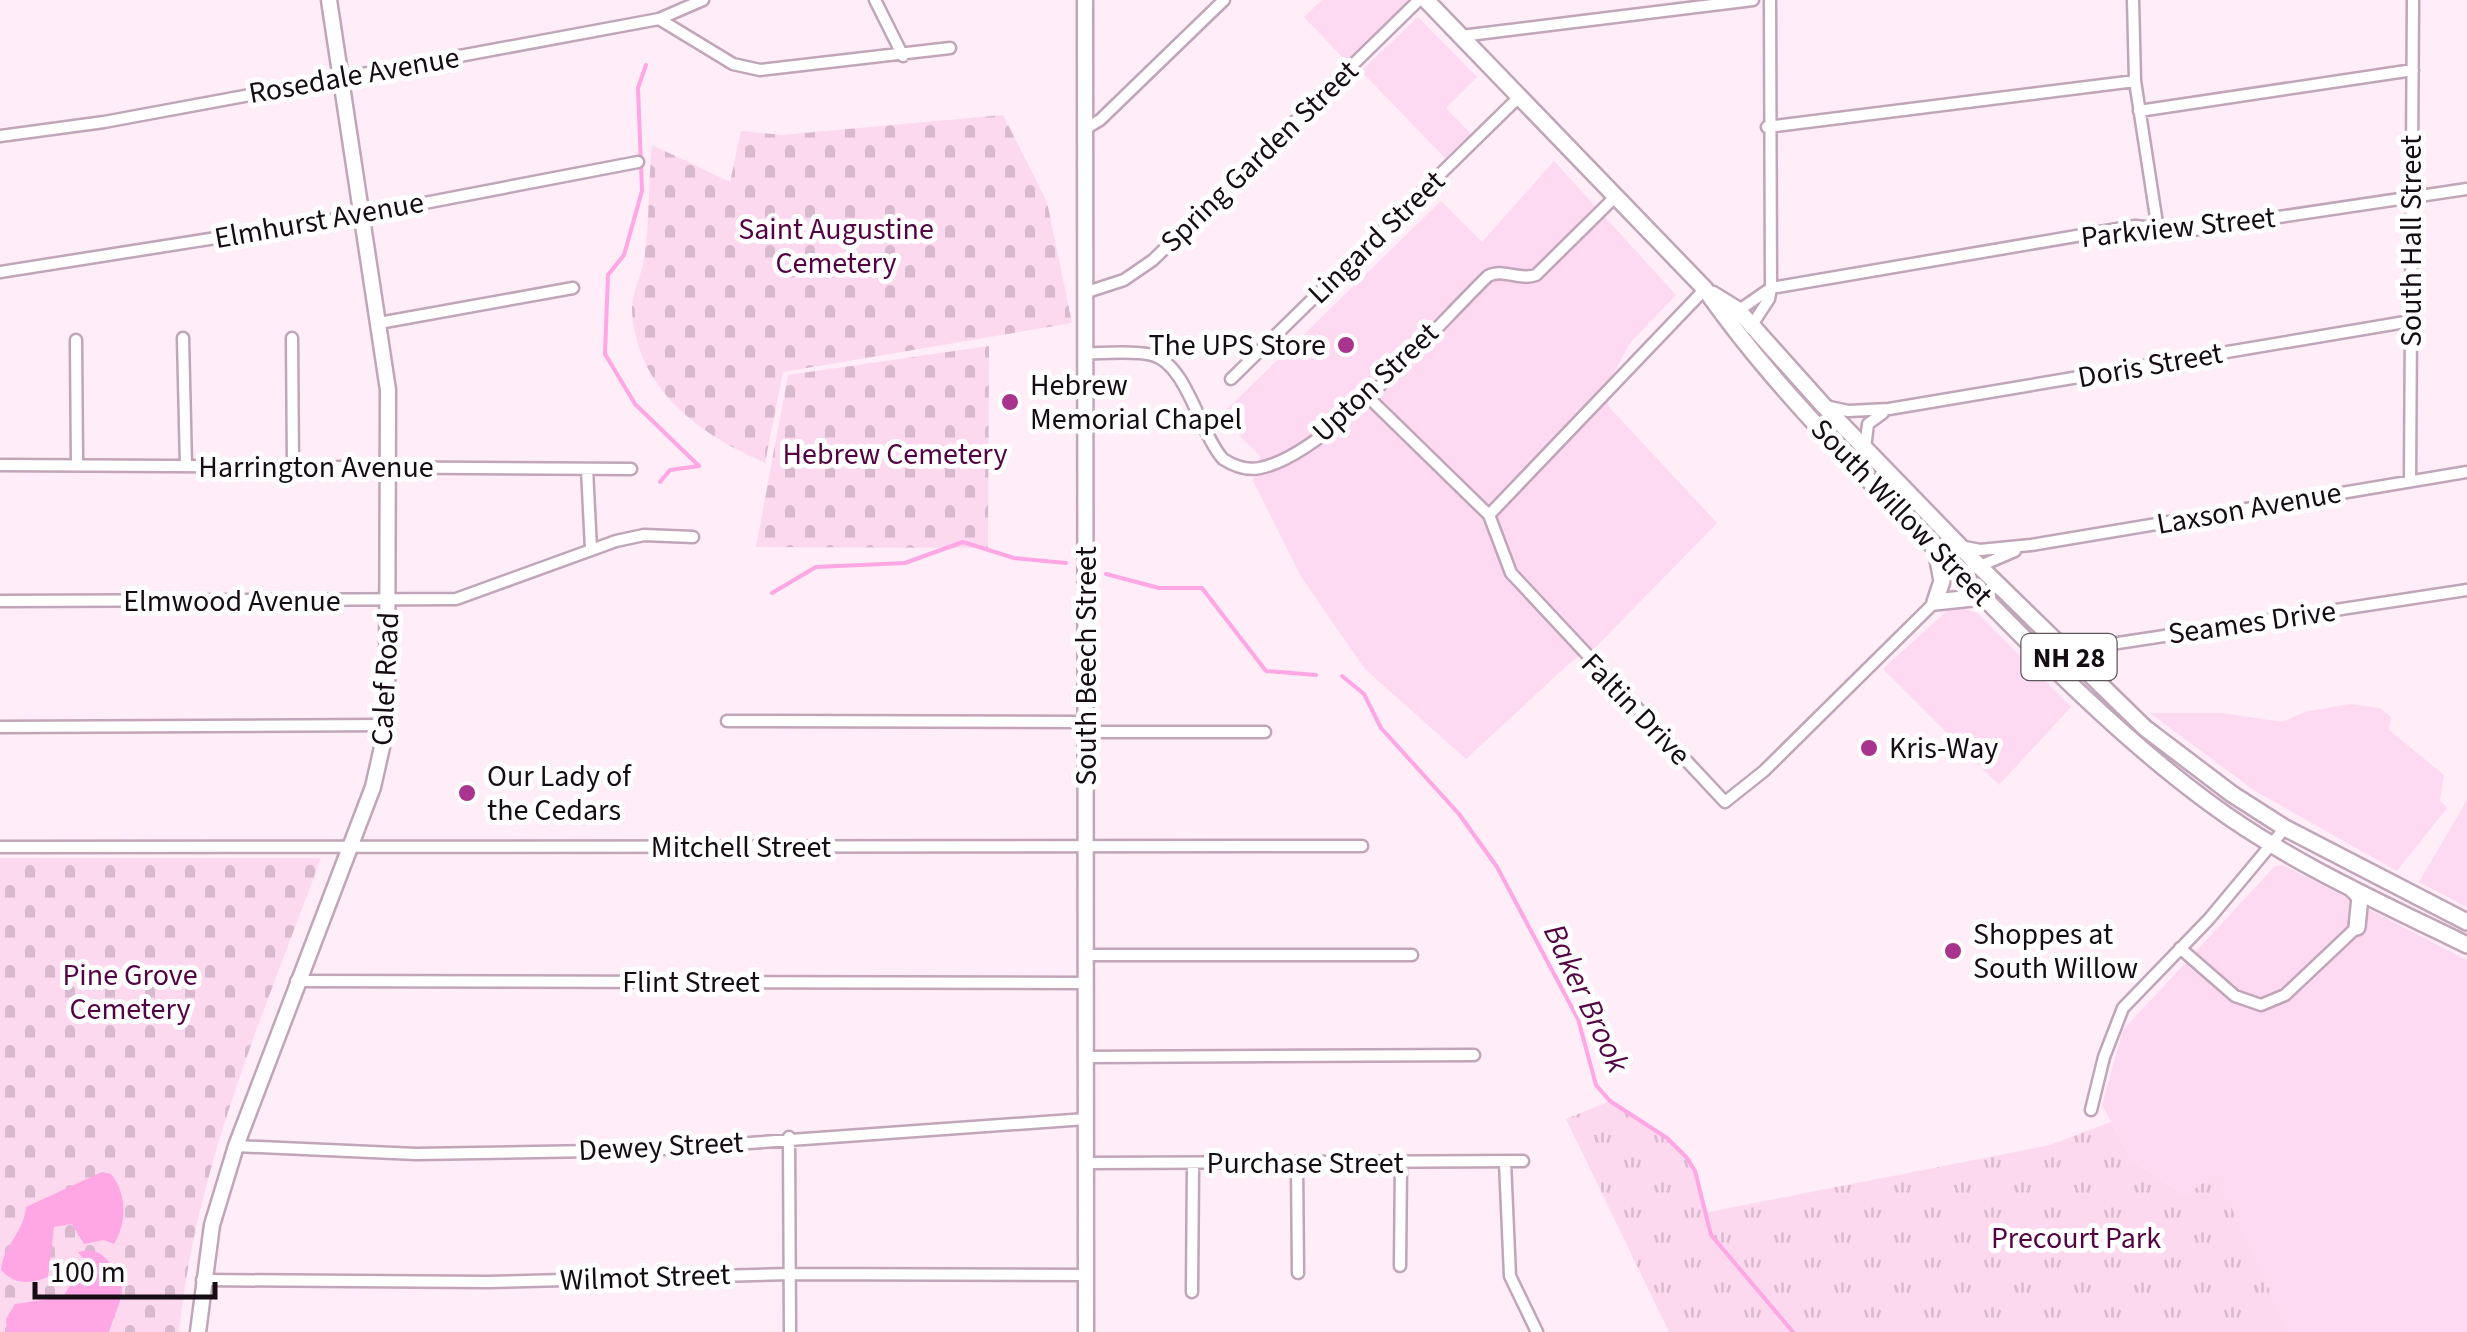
<svg xmlns="http://www.w3.org/2000/svg" width="2467" height="1332" viewBox="0 0 2467 1332" font-family="'Source Sans 3',sans-serif">
	<style>
		.built { fill: #fedaf2 }
		.cemetery { fill: url(#cemetery-stones) }
		.park { fill: url(#park-tufts) }
		.water { fill: #ffa6e4 }
		.lines { fill: none; stroke-linecap: round; stroke-linejoin: round }
		.stream { stroke: #ffa6e4; stroke-width: 4 }
		.street-casing { stroke: #c1a5b8; stroke-width: 15 }
		.secondary-casing { stroke: #c1a5b8; stroke-width: 19 }
		.primary-casing { stroke: #c1a5b8; stroke-width: 20 }
		.street { stroke: #fff; stroke-width: 10 }
		.secondary { stroke: #fff; stroke-width: 14 }
		.primary { stroke: #fff; stroke-width: 15 }
		.poi-dot { fill: #a9348d; stroke: #fff; stroke-width: 4 }
		.labels { text-anchor: middle; stroke-width: 10; stroke-linejoin: round; paint-order: stroke }
		.shield { fill: #fff; stroke: #5c555a; stroke-width: 2.5 }
		.shield-label { font-size: 28px; font-weight: bold; fill: #160c13 }
		.street-label { font-size: 30px; fill: #160c13; stroke: #fff }
		.park-label { font-size: 30px; fill: #530343; stroke: #fff }
		.poi-label { font-size: 30px; fill: #160c13; stroke: #fff; text-anchor: start }
		.water-label { font-size: 32px; font-style: italic; fill: #540544; stroke: #fff }
	</style>
	<defs>
		<pattern id="cemetery-stones" width="16" height="16" patternUnits="userSpaceOnUse" patternTransform="scale(2.5)"><rect width="16" height="16" fill="#fdd9f0"/><path d="M2 7V4a2 2 0 0 1 4 0v3zM10 15v-3a2 2 0 0 1 4 0v3z" fill="#d8b9cd"/></pattern>
		<pattern id="park-tufts" width="24" height="20" patternUnits="userSpaceOnUse" patternTransform="scale(2.5)"><rect width="24" height="20" fill="#fdd9f0"/><path d="M3 7l-1-3M5 7V3M7 7l1-3M15 17l-1-3M17 17v-4M19 17l1-3" fill="none" stroke="#d8b9cd"/></pattern>
	</defs>
	<rect width="100%" height="100%" fill="#ffedf8"/>
	<!-- built -->
	<path class="built" d="M1322,0h85l1,1 -62,60 -42,-44z
		M1418,17l59,60 -31,31 25,26 -26,24 -84,-87z
		M1554,161l122,134 -46,48 -21,39 -1,24 109,117 -122,125 -22,12 -107,99 -101,-90 -63,-91 -49,-97 7,-25 -40,-40 221,-215 41,41z
		M1957,607l20,6 94,94 -72,78 -116,-116 66,-60z
		M2349,704l31,4 11,9 -2,13 55,45 -4,25 7,8 -50,63 -142,-80 -105,-78h72l60,9 23,-10z
		M2467,800v107l-48,-25z
		M2283,865l184,95v372h-178l-73,-157 -31,21 -53,-36 -30,-55 21,-75 152,-164z"/>
	<!-- cemetery -->
	<path class="cemetery" d="M1003,115l44,87 25,121 -289,49 -18,91c-67,-30 -127,-73 -133,-151 -1,-17 9,-36 12,-52 6,-37 4,-77 8,-115l78,37 11,-51 41,4z
		M989,346l-1,202 -232,-1 32,-172z
		M0,858h321c-57,156 -125,307 -142,474h-179z"/>
	<!-- park -->
	<path class="park" d="M1610,1101c28,18 74,39 85,73 5,12 5,26 9,39l346,-68 61,-23 21,38 53,36 31,-22 73,158h-620l-103,-213z"/>
	<!-- water -->
	<path class="water" d="M102,1172l9,2c16,19 16,49 3,70l-10,-4 -20,4 -12,-20 -18,3 -6,50c-18,7 -33,8 -47,-7 2,-25 23,-37 25,-63z
		M89,1250c11,2 14,5 21,13 23,22 7,42 -1,69h-102l-1,-13 9,-15 48,-7 22,-36 -7,-9z"/>
	<g class="lines">
		<!-- stream -->
		<path class="stream" d="M646,65l-8,23 4,103 -18,64 -16,20 -3,79 30,50 64,62 -29,4 -10,12
			M1106,574l53,14h43l64,83 50,4
			M772,593l44,-26 89,-4 58,-21 51,16 52,5
			M1342,676l22,18 17,34 78,86 38,53 81,152 18,66 14,16 57,37 20,20 8,13 16,64 82,97"/>
		<!-- street casing -->
		<g class="street-casing">
			<path id="street" d="M875,0l28,56
				M2133,0l2,81 23,149
				M659,19l74,45 27,6 190,-22
				M1461,36l292,-36
				M2139,111l274,-41
				M1767,127l368,-46
				M1085,129l15,-9 124,-120
				M0,136l104,-14 555,-103 44,-19
				M0,272l362,-57 276,-53
				M1087,292l37,-12 29,-20 266,-260
				M1735,313l36,-25 364,-62 50,5 282,-42
				M379,323l194,-35
				M1750,328l19,-29 2,-11 -1,-288
				M183,338l3,128
				M292,338l1,129
				M76,340l1,124
				M1087,353c21,1 44,-3 65,2 35,9 47,77 71,104 11,7 23,12 37,9 67,-13 176,-142 228,-192 15,-8 31,5 48,-1l80,-79
				M1231,379l289,-283
				M1366,395l123,120 22,58 214,229 39,-31 171,-169
				M1825,406l23,5 41,-2 522,-88
				M1865,448l3,-24 15,-11
				M0,465l631,4
				M587,469l4,80
				M2410,481l3,-481
				M1489,515l216,-226
				M1960,546l20,4 51,-5 436,-73
				M1961,574l54,-23
				M0,601l456,-2 160,-58 28,-6 49,2
				M2039,655l428,-65
				M727,721l359,1
				M0,727l387,-2
				M1086,732h179
				M0,847l1362,-1
				M2180,948l55,48 26,9 24,-10 72,-68
				M1086,955h326
				M296,981l790,2
				M1086,1057l388,-2
				M2091,1110l13,-53 19,-49 86,-89 76,-91
				M789,1137l1,195
				M236,1146l180,8 234,-4 436,-31
				M1505,1162l5,114 27,56
				M1086,1163l437,-2
				M1297,1163l1,110
				M1400,1266l1,-104
				M202,1280l286,2 301,-8 298,1
				M1192,1292l1,-128"/>
		</g>
		<!-- secondary casing -->
		<g class="secondary-casing">
			<path id="secondary" d="M1085,0l1,1332
				M198,1332l14,-107 24,-79 137,-359 14,-62 1,-335 -59,-390"/>
		</g>
		<!-- primary casing -->
		<g class="primary-casing">
			<path id="primary" d="M1426,0l279,289c72,103 165,192 253,282 80,82 158,163 250,231 79,59 171,100 259,143
				M1712,294l26,16 85,95 156,161 166,162 87,66 53,34 182,94
				M1936,549l6,32 -7,21 47,-5
				M2351,888l9,9 -3,30"/>
		</g>
		<!-- street -->
		<use href="#street" class="street"/>
		<!-- secondary -->
		<use href="#secondary" class="secondary"/>
		<!-- primary -->
		<use href="#primary" class="primary"/>
	</g>
	<!-- markers -->
	<g class="poi-dot">
		<circle cx="1346" cy="345" r="10"/>
		<circle cx="1010" cy="402" r="10"/>
		<circle cx="1869" cy="748" r="10"/>
		<circle cx="467" cy="793" r="10"/>
		<circle cx="1953" cy="951" r="10"/>
	</g>
	<g class="labels">
		<!-- shield labels -->
		<rect class="shield" x="2021.5" y="634" width="95" height="46" rx="8"/>
		<g class="shield-label">
			<text x="2069" y="667">NH 28</text>
		</g>
		<!-- street labels -->
		<g class="street-label">
			<text transform="translate(354 75) rotate(-10)" y="10">Rosedale Avenue</text>
			<text transform="translate(1259 156) rotate(-44)" y="10">Spring Garden Street</text>
			<text transform="translate(319 220) rotate(-10)" y="10">Elmhurst Avenue</text>
			<text transform="translate(2178 227) rotate(-6)" y="10">Parkview Street</text>
			<text transform="translate(1376 237) rotate(-44)" y="10">Lingard Street</text>
			<text transform="translate(2411 241) rotate(-90)" y="10">South Hall Street</text>
			<text transform="translate(2150 365) rotate(-10)" y="10">Doris Street</text>
			<text transform="translate(1375 382) rotate(-43)" y="10">Upton Street</text>
			<text x="316" y="477">Harrington Avenue</text>
			<text transform="translate(2249 508) rotate(-10)" y="10">Laxson Avenue</text>
			<text transform="translate(1902 512) rotate(46)" y="10">South Willow Street</text>
			<text x="232" y="611">Elmwood Avenue</text>
			<text transform="translate(2252 622) rotate(-8)" y="10">Seames Drive</text>
			<text transform="translate(1086 666) rotate(-90)" y="10">South Beech Street</text>
			<text transform="translate(385 679) rotate(-87)" y="10">Calef Road</text>
			<text transform="translate(1636 709) rotate(46)" y="10">Faltin Drive</text>
			<text x="741" y="857">Mitchell Street</text>
			<text x="691" y="992">Flint Street</text>
			<text transform="translate(661 1146) rotate(-3)" y="10">Dewey Street</text>
			<text x="1305" y="1173">Purchase Street</text>
			<text transform="translate(645 1277) rotate(-2)" y="10">Wilmot Street</text>
		</g>
		<!-- park labels -->
		<g class="park-label">
			<text x="836" y="239">Saint Augustine<tspan x="836" dy="34">Cemetery</tspan></text>
			<text x="895" y="464">Hebrew Cemetery</text>
			<text x="130" y="985">Pine Grove<tspan x="130" dy="34">Cemetery</tspan></text>
			<text x="2076" y="1248">Precourt Park</text>
		</g>
		<!-- poi labels -->
		<g class="poi-label">
			<text x="1326" y="355" text-anchor="end">The UPS Store</text>
			<text x="1030" y="395">Hebrew<tspan x="1030" dy="34">Memorial Chapel</tspan></text>
			<text x="1889" y="758">Kris-Way</text>
			<text x="487" y="786">Our Lady of<tspan x="487" dy="34">the Cedars</tspan></text>
			<text x="1973" y="944">Shoppes at<tspan x="1973" dy="34">South Willow</tspan></text>
		</g>
		<!-- water labels -->
		<g class="water-label">
			<text transform="translate(1587 998) rotate(65)" y="11">Baker Brook</text>
		</g>
	</g>
	<!-- scale -->
	<path d="M35 1282v15h180v-15" fill="none" stroke="#160c13" stroke-width="5"/>
	<text x="50" y="1282" font-size="30" fill="#160c13" stroke="#ffffff" stroke-width="8" paint-order="stroke">100 m</text>
</svg>
